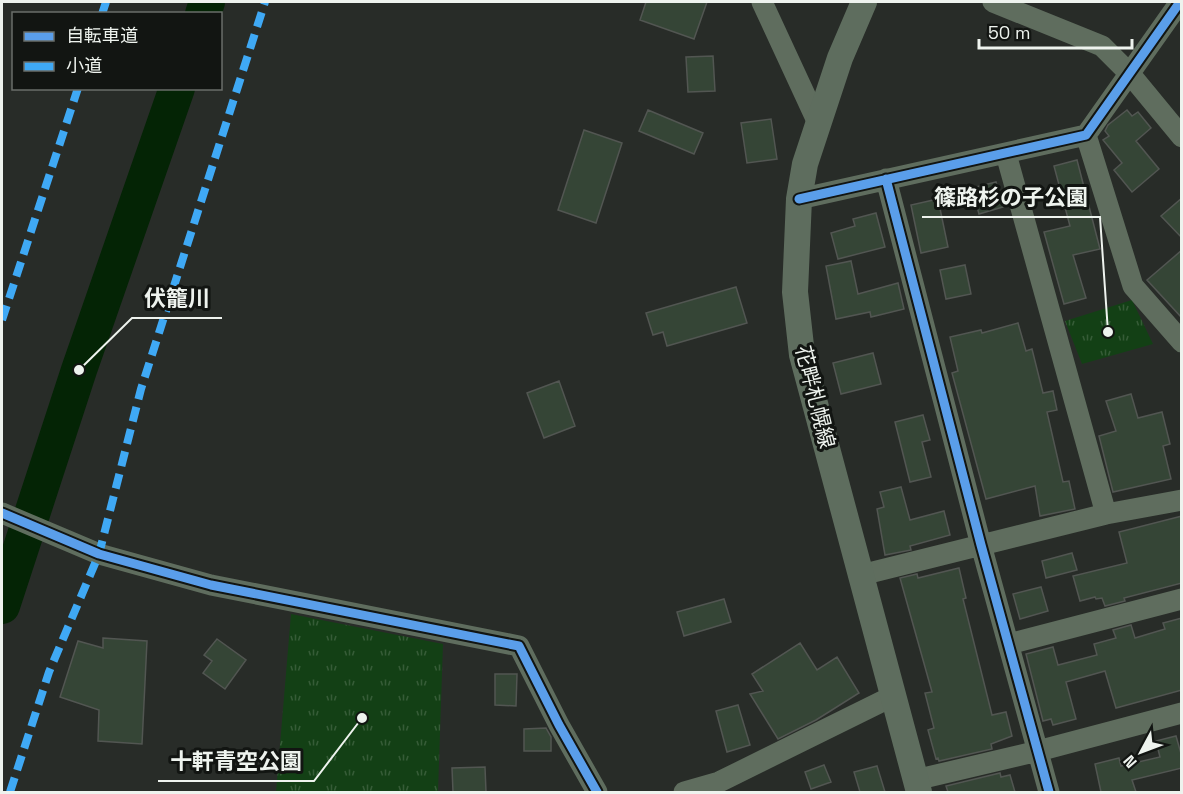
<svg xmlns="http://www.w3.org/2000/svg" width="1183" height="794" viewBox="0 0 1183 794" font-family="'Space Grotesk','Noto Sans JP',sans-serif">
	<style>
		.grass { fill: url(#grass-tufts) }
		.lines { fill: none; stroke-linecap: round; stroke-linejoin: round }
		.river { stroke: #042405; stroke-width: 36 }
		.building { fill: #354536; stroke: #525652; stroke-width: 1.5 }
		.minor { stroke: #5f6d5e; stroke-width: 21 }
		.major { stroke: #5e6d5e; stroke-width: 26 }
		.quiet { stroke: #3fa9f5; stroke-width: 8; stroke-dasharray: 15 8; stroke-linecap: butt }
		.cycleway-casing { stroke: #121512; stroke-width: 13 }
		.cycleway { stroke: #5a9eea; stroke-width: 9 }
		.labels { text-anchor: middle; stroke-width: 6; stroke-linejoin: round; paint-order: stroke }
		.street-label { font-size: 21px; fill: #eef3ee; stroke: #121512 }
		.leader { fill: none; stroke: #eef3ee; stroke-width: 2 }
		.callout-dot { fill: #eef3ee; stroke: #121512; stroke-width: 2 }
		.callout-label { font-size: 22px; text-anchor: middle; font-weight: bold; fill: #eef3ee; stroke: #121512; stroke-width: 6; stroke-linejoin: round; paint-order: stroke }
	</style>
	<defs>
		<pattern id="grass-tufts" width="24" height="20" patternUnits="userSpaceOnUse" patternTransform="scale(1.5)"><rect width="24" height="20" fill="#134015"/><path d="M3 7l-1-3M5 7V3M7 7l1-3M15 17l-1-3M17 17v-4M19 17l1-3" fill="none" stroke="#365c37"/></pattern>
	</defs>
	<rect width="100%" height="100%" fill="#282c28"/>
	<!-- grass -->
	<path class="grass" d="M1132,300l21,44 -71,20 -17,-43z
		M291,614l152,30 -5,148h-162z"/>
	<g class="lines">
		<!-- river -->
		<path class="river" d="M203,14l4,-12
			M2,606l77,-236 98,-282"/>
	</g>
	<!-- building -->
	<path class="building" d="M646,2h61l-13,37 -54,-19z
		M713,56l2,35 -27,1 -2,-35z
		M648,110l55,23 -9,21 -55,-23z
		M1127,110l5,6 6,-4 13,16 -15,13 23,28 -27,23 -18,-22 8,-7 -19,-23 6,-4 -4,-5 3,-6z
		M771,119l6,40 -30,4 -6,-40z
		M584,130l38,13 -26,80 -38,-13z
		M1077,160l23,89 -27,6 13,43 -22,6 -20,-72 26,-6 -16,-60z
		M996,182l7,25 -24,7 -7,-26z
		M1182,198v40l-21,-22z
		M938,199l10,48 -27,6 -10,-48z
		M876,213l9,34 -47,12 -7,-26 24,-7 -2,-7z
		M1182,250v68l-35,-38z
		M851,261l7,33 40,-11 6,26 -33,8 -1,-5 -34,7 -10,-53z
		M965,265l6,29 -25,5 -6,-29z
		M736,287l11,36 -80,23 -4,-14 -10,3 -7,-22z
		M1018,323l8,28 6,-2 11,44 10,-2 4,19 -10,2 16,70 6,-1 6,28 -35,7 -5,-30 -49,13 -34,-126 6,-2 -8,-34 31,-7 1,3z
		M873,353l8,31 -40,10 -8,-31z
		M559,381l16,45 -31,12 -17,-45z
		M1131,394l7,24 24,-6 8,32 -7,2 8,33 -58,13 -14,-56 17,-5 -10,-30z
		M923,415l7,25 -8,2 9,35 -21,5 -15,-60z
		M901,487l9,33 34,-9 6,24 -40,11 1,4 -26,5 -8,-46 7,-2 -4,-15z
		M1182,516v67l-58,15 1,3 -20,5 -3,-8 -6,1 -1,-2 -15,4 -7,-25 54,-13 -8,-31z
		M1072,553l5,17 -31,8 -4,-17z
		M959,568l7,30 -3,1 29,116 14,-3 6,24 -21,8 1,5 -53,12 -1,-3 -2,1 -8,-29 6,-2 -9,-35 7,-1 -32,-114 17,-4 1,4z
		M1041,587l7,24 -28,8 -7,-25z
		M724,599l7,23 -47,14 -7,-24z
		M1182,618v72l-66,18 -11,-37 -39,11 10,37 -23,6 -2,-6 -8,2 -17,-67 27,-7 5,18 39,-10 -3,-11 22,-6 -3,-8 18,-5 4,13 30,-9 -2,-6z
		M103,638l44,3 -5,103 -44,-3 1,-31 -39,-13 18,-56 25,7z
		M217,639l29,21 -21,29 -22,-16 9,-12 -8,-6z
		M800,643l17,27 20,-13 22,36 -43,27 -38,19 -28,-45 13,-3 -11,-17z
		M495,674h22l-1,32 -21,-1z
		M738,705l12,40 -23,7 -11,-41z
		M546,728l5,9v14h-27v-22z
		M1176,736l6,21v11l-50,12 4,12h-35l-6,-28 24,-6 2,8 39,-9 -4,-16z
		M824,765l7,17 -20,7 -6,-17z
		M877,766l8,26h-25l-6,-20z
		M485,767l1,25h-33l-1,-24z
		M1000,773l1,4 9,-2 5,17h-67l-2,-6z"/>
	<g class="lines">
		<!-- minor -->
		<path class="minor" d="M762,2l56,121
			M993,2l109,44 28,28 52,63
			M1086,135l47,151 49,56
			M1006,154l100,360
			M886,179l95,366 68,247
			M799,199l287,-64 94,-133
			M2,513l97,41 112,31 308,61 40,79 38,67
			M861,575l245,-61 76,-14
			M1009,644l173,-45
			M915,780l123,-29 144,-38
			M684,792l35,-10 174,-86"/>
		<!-- major -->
		<path class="major" d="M864,2l-24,56 -35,106 -6,35 -4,93 7,63 117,437"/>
		<!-- quiet -->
		<path class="quiet" d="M102,14l4,-12
			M2,320l76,-232
			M10,792l39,-120 50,-118 42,-165 124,-387"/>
		<!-- cycleway casing -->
		<g class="cycleway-casing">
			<path id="cycleway" d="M886,179l95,366 68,247
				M799,199l287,-64 94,-133
				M2,513l97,41 112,31 308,61 40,79 38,67"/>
		</g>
		<!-- cycleway -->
		<use href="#cycleway" class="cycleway"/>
	</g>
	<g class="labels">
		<!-- street labels -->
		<g class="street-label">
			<text transform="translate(815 397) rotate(76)" y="7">花畔札幌線</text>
		</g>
	</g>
	<!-- callouts -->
	<path class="leader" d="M1108 332L1100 217H922M79 370L132 318H222M362 718L314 781H158"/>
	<g class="callout-dot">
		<circle cx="1108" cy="332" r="6"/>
		<circle cx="79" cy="370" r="6"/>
		<circle cx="362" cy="718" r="6"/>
	</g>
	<g class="callout-label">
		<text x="1011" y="205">篠路杉の子公園</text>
		<text x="177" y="306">伏籠川</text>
		<text x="236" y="769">十軒青空公園</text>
	</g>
	<!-- border -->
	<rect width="1183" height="794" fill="none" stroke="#eef3ee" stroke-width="6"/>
	<!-- legend -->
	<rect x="12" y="12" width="210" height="78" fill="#121512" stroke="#6a6e6a" stroke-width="1.5"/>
	<rect x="24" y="32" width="30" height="9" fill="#5a9eea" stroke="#6a6e6a" stroke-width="1.5"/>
	<text x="66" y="42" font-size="18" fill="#eef3ee">自転車道</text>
	<rect x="24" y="62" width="30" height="9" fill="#3fa9f5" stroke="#6a6e6a" stroke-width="1.5"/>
	<text x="66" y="72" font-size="18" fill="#eef3ee">小道</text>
	<!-- north arrow -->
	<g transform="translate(1141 752) rotate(229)" stroke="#121512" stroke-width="4.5" paint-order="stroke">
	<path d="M0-4.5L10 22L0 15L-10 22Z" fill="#eef3ee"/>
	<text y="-9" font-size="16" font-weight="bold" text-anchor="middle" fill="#eef3ee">N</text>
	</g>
	<!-- scale -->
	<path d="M979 39v9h153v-9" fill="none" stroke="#eef3ee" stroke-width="3"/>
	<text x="988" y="39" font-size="18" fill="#eef3ee" stroke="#121512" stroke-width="4.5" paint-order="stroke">50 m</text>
</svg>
